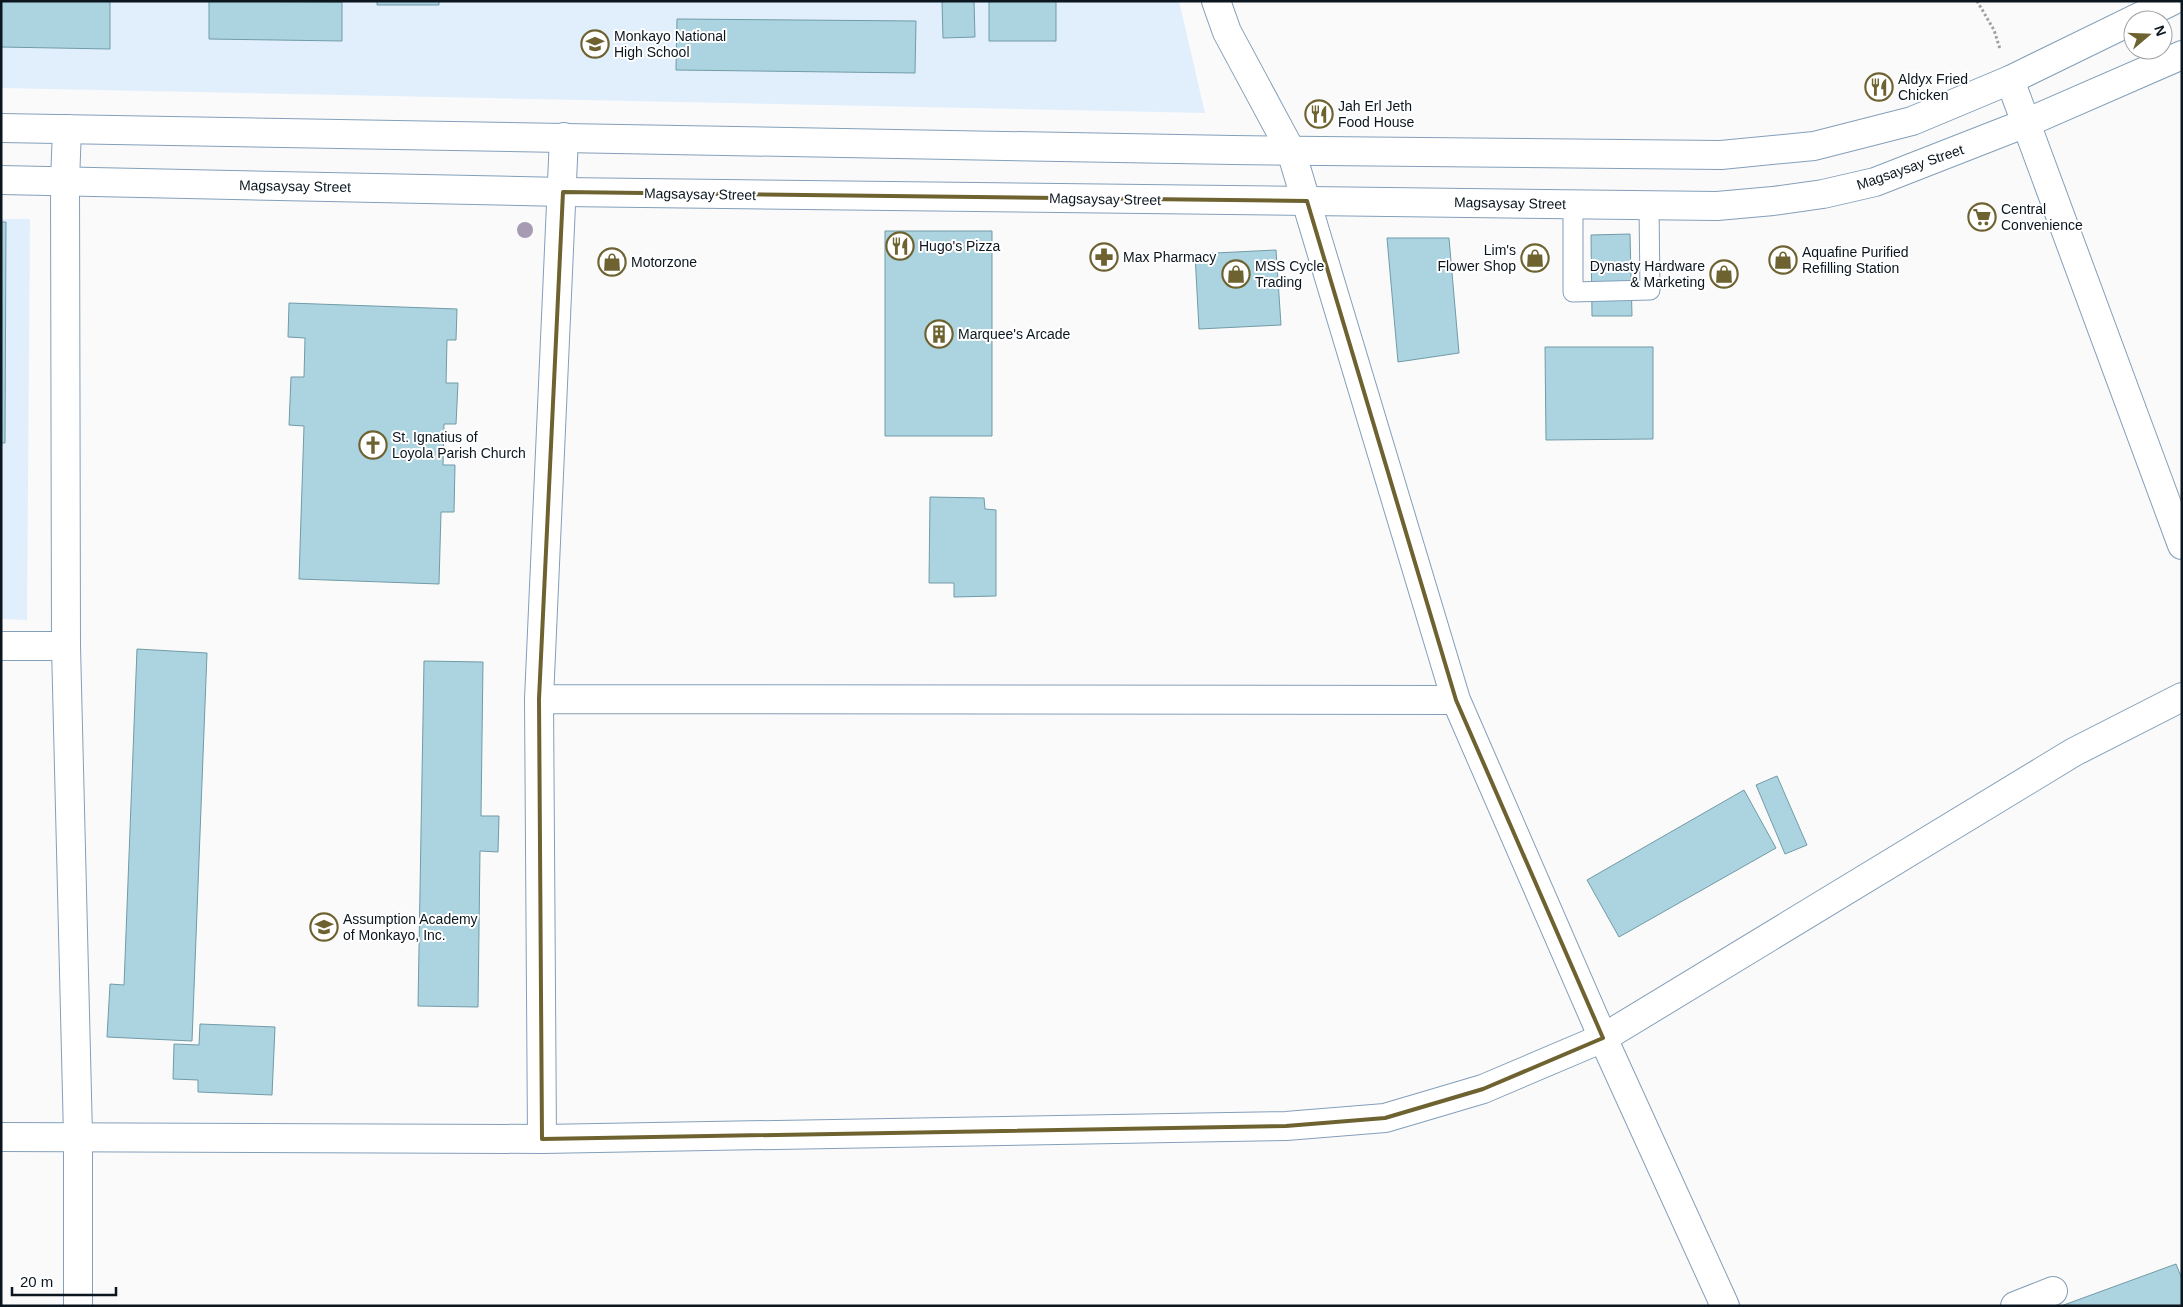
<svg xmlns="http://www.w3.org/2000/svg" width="2183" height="1307" viewBox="0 0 2183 1307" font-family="Helvetica,sans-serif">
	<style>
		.built { fill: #e1effd }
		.building { fill: #abd4e0; stroke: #709ba7 }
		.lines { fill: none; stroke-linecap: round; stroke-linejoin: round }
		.service-casing { stroke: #839fb9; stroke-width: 21 }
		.minor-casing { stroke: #839fb9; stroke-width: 30 }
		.tertiary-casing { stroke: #839fb9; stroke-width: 30 }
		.secondary-casing { stroke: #839fb9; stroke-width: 30 }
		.path { stroke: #9ca1a4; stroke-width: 3; stroke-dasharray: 2.5 2.5; stroke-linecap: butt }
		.service { stroke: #fff; stroke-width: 19 }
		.minor { stroke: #fff; stroke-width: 28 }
		.tertiary { stroke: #fff; stroke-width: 28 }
		.secondary { stroke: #fff; stroke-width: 28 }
		.tree { fill: #a79ab3 }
		.marked { fill: none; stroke: #6e6330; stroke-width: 4; stroke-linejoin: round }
		.labels { text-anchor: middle; stroke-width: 4; stroke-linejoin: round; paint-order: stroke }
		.poi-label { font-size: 14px; fill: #0b161f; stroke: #fff; text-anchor: start }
		.street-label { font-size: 14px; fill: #0b161f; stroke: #fff }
	</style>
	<rect width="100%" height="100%" fill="#fafafa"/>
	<!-- built -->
	<path class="built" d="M1,1h1178l26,112 -1204,-25z
		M1,219h29l-3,401 -26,-1z"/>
	<!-- building -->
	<path class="building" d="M1,1h109v48l-109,-2z
		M209,1l133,1v39l-133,-2z
		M377,1h62v4h-62z
		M942,1h32l1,36 -32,1z
		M989,1h67v40h-67z
		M677,19l239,2 -1,52 -239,-3z
		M1,222h5l-1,221h-4z
		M885,231h107v205h-107z
		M1630,234l2,82h-40l-1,-81z
		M1387,238h62l10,115 -61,9z
		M1276,250l5,75 -82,4 -4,-75z
		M289,303l168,6 -1,31h-9l-1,43h12l-2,41h-12l-1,41h12l-1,47h-13l-2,72 -140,-5 5,-153 -15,-1 2,-48h13l1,-39 -17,-1z
		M1545,347h108v92l-107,1z
		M930,497l54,1 1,11 11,1v86l-42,1v-14h-25z
		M137,649l70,4 -15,388 -85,-4 3,-53 14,1z
		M424,661l59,1 -2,154h18l-1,36 -18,-1 -2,156 -60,-1z
		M1777,776l30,69 -22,9 -29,-69z
		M1744,790l32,58 -157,89 -32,-57z
		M200,1024l75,3 -3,68 -74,-3v-12l-25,-1 1,-35 25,1z
		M2176,1264l6,15v27h-121z"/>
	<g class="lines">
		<!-- service casing -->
		<g class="service-casing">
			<path id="service" d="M1573,204v88l77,-2 -1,-85"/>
		</g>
		<!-- minor casing -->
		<g class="minor-casing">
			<path id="minor" d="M1216,1l11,31 64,119 165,549 147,338 122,268
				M2010,80l172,465
				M67,129l-2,52 1,465 12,490v170
				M1,646h65
				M539,699l917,1
				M542,1139l-3,-440 25,-562
				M2015,1306l38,-15"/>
		</g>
		<!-- tertiary casing -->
		<g class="tertiary-casing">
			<path id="tertiary" d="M1,1137l541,2 744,-13 99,-8 98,-29 120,-51 471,-286 108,-55"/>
		</g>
		<!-- secondary casing -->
		<g class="secondary-casing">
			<path id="secondary" d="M1,128l1232,22 488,5 93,-9 98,-25 98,-41 162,-79
				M1,180l562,12 1154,14 56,-5 50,-7 52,-12 151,-59 156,-68"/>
		</g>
		<!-- path -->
		<path class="path" d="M1977,1l17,29 6,19"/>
		<!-- service -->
		<use href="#service" class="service"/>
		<!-- minor -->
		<use href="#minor" class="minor"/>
		<!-- tertiary -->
		<use href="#tertiary" class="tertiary"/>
		<!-- secondary -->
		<use href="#secondary" class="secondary"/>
	</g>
	<!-- trees -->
	<circle class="tree" cx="525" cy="230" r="8"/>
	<!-- marked area -->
	<path class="marked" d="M563,192l744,9 149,499 147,338 -120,51 -98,29 -99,8 -744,13 -3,-440z"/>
	<!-- icons -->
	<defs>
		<g id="school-ring" transform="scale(1.4375)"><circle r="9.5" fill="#fff" stroke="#6e6330" stroke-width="1.5"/><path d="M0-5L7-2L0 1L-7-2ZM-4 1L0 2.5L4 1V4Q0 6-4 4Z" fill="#6e6330"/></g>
		<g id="restaurant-ring" transform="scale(1.4375)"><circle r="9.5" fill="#fff" stroke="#6e6330" stroke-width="1.5"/><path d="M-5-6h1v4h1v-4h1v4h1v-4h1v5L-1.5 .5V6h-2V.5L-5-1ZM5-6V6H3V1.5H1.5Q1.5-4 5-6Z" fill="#6e6330"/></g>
		<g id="supermarket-ring" transform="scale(1.4375)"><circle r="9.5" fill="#fff" stroke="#6e6330" stroke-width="1.5"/><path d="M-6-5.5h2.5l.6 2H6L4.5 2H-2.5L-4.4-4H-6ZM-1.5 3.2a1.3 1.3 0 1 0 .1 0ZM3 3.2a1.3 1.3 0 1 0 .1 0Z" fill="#6e6330"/></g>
		<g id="pharmacy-ring" transform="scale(1.4375)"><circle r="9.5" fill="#fff" stroke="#6e6330" stroke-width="1.5"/><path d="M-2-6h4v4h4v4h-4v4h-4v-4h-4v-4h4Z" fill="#6e6330"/></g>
		<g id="shop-ring" transform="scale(1.4375)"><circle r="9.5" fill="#fff" stroke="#6e6330" stroke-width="1.5"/><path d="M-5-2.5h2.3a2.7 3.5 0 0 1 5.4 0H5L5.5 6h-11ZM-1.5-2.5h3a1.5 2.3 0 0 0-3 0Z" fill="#6e6330"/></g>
		<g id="building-ring" transform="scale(1.4375)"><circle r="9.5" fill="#fff" stroke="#6e6330" stroke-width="1.5"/><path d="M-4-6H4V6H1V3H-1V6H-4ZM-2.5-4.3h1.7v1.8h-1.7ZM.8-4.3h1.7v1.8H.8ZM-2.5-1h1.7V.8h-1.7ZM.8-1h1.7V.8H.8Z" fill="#6e6330"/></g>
		<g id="church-ring" transform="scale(1.4375)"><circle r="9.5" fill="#fff" stroke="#6e6330" stroke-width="1.5"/><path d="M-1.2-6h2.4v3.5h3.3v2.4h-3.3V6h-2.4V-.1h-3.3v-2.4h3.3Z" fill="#6e6330"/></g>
	</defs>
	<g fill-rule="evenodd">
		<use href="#school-ring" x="595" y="44"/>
		<use href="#restaurant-ring" x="1879" y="87"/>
		<use href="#restaurant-ring" x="1319" y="114"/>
		<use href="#supermarket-ring" x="1982" y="217"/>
		<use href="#restaurant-ring" x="900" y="246"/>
		<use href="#pharmacy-ring" x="1104" y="257"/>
		<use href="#shop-ring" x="1535" y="258"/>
		<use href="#shop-ring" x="1783" y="260"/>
		<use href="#shop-ring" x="612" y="262"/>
		<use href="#shop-ring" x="1236" y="274"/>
		<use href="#shop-ring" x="1724" y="274"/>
		<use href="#building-ring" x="939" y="334"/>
		<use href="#church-ring" x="373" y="445"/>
		<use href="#school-ring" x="324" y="927"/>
	</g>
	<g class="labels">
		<!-- poi labels -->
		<g class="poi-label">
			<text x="614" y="41">Monkayo National<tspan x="614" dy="16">High School</tspan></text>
			<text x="1898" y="84">Aldyx Fried<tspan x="1898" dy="16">Chicken</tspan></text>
			<text x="1338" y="111">Jah Erl Jeth<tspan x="1338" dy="16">Food House</tspan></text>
			<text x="2001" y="214">Central<tspan x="2001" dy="16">Convenience</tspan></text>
			<text x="919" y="251">Hugo's Pizza</text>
			<text x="1516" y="255" text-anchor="end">Lim's<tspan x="1516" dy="16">Flower Shop</tspan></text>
			<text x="1802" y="257">Aquafine Purified<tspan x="1802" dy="16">Refilling Station</tspan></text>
			<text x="1123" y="262">Max Pharmacy</text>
			<text x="631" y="267">Motorzone</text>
			<text x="1255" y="271">MSS Cycle<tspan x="1255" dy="16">Trading</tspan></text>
			<text x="1705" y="271" text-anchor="end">Dynasty Hardware<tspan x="1705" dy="16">&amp; Marketing</tspan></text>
			<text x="958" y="339">Marquee's Arcade</text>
			<text x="392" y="442">St. Ignatius of<tspan x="392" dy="16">Loyola Parish Church</tspan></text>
			<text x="343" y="924">Assumption Academy<tspan x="343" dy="16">of Monkayo, Inc.</tspan></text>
		</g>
		<!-- street labels -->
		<g class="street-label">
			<text transform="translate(1910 167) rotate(-19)" y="5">Magsaysay Street</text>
			<text transform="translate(295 186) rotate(1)" y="5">Magsaysay Street</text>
			<text transform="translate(700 194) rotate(1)" y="5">Magsaysay Street</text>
			<text transform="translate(1105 199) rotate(1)" y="5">Magsaysay Street</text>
			<text transform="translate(1510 203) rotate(1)" y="5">Magsaysay Street</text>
		</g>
	</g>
	<!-- border -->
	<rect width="2183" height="1307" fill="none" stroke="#0b161f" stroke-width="5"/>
	<!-- north arrow -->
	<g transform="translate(2148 35) rotate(71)"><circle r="24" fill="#ffffff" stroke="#9da2a5"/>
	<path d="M0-4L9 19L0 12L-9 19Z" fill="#6e6330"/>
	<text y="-8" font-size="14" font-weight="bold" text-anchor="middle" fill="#0b161f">N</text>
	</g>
	<!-- scale -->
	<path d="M12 1287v8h104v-8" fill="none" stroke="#0b161f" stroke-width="2.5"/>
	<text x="20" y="1287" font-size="15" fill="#0b161f" stroke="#ffffff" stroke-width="4" paint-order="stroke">20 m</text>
</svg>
